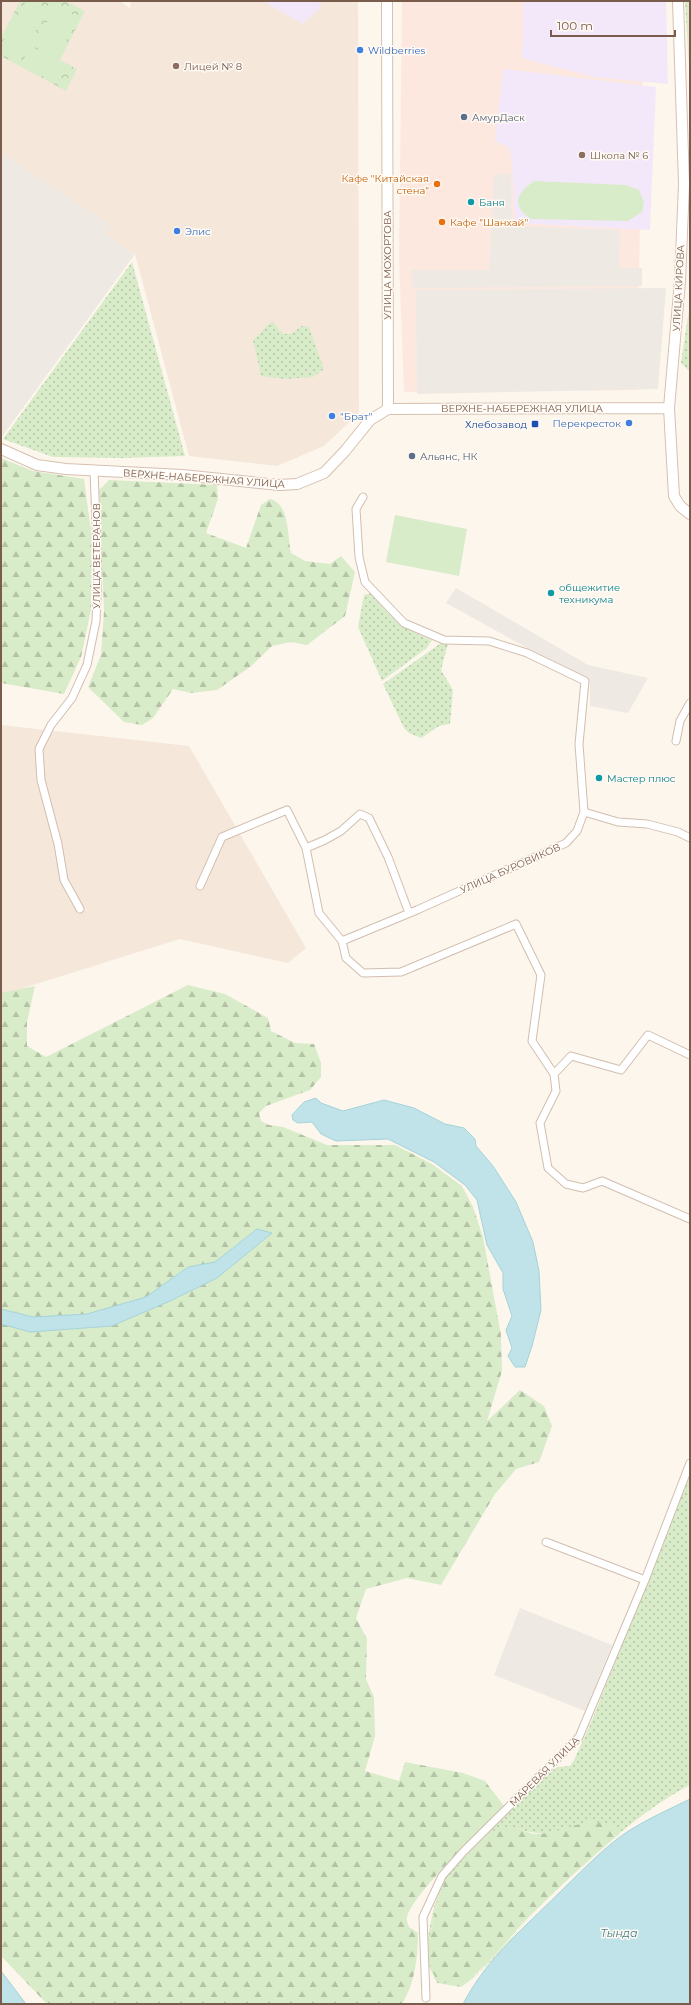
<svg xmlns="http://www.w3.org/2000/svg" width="691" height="2005" viewBox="0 0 691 2005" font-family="Montserrat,sans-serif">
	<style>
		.residential { fill: #f5e8da }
		.commercial { fill: #fde8e0 }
		.industrial { fill: #efe9e4 }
		.education { fill: #f3e8fa }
		.grass { fill: url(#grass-dots); fill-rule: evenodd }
		.forest { fill: url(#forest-firs) }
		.park { fill: url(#park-crowns) }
		.pitch { fill: #d8ecc9 }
		.water { fill: #bfe3e8; stroke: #a5d3da }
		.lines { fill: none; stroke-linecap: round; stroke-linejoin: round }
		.street-casing { stroke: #d1beb0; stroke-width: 9 }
		.secondary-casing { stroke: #d6c0b0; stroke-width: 12 }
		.street { stroke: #fff; stroke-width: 7 }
		.secondary { stroke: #fff; stroke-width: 10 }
		.shop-dot { fill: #3f7fe0; stroke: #fffaf3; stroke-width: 1.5 }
		.education-dot { fill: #8d6e63; stroke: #fffaf3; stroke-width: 1.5 }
		.service-dot { fill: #5c6f8a; stroke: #fffaf3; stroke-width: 1.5 }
		.food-dot { fill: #e8710a; stroke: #fffaf3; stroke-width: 1.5 }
		.culture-dot { fill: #0f9aa8; stroke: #fffaf3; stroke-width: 1.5 }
		.transit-dot { fill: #1a4fb4; stroke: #fffaf3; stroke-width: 1.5 }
		.labels { text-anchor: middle; stroke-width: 3; stroke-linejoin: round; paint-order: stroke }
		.shop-label { font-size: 10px; fill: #366cbe; stroke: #fffaf3; text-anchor: start }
		.education-label { font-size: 10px; fill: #785e54; stroke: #fffaf3; text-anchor: start }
		.service-label { font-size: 10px; fill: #4e5e75; stroke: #fffaf3; text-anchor: start }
		.food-label { font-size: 10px; fill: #c56008; stroke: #fffaf3; text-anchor: end }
		.culture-label { font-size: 10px; fill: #0d838f; stroke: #fffaf3; text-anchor: start }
		.street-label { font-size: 10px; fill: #7a5c4d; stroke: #fffaf3 }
		.transit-label { font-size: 10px; fill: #164399; stroke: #fffaf3; text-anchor: end }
		.water-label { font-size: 11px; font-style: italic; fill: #437c86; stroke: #fffaf3 }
	</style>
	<defs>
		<pattern id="grass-dots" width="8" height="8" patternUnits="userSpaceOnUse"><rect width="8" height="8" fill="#d8ecc9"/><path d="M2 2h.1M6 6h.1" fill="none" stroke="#b4c2a5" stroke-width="1.8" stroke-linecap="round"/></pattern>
		<pattern id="forest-firs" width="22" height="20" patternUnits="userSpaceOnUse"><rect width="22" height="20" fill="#d8ecc9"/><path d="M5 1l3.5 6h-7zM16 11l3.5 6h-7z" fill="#b4c2a5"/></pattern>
		<pattern id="park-crowns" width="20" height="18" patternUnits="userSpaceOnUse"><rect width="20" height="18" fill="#d8ecc9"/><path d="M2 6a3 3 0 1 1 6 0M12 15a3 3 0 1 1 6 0" fill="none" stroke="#b4c2a5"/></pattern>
	</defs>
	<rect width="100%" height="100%" fill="#fdf6ec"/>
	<!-- residential -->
	<path class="residential" d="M1,1h119l10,7 1,-7h227l1,412 -35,33 -47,20 -88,-10 -54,-202 -134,-87z
		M1,725l188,21 117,202 -18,15 -108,-24 -179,56z"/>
	<!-- commercial -->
	<path class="commercial" d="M402,1h242l-7,389 -233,2 -5,-132z"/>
	<!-- industrial -->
	<path class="industrial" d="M1,153l111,73 -6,9 29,19 -134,184z
		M511,173l1,53 108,4 -1,38h23v18l-229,2 -2,-18h78l5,-96z
		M666,288l-8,101 -241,5 -1,-104z
		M456,588l132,77 60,13 -20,35 -38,-7v-23l-144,-80z
		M520,1608l92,37 -27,66 -91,-36z"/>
	<!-- education -->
	<path class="education" d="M263,1h59l-3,8 -16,15z
		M523,1h143l2,83 -74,-7 -72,-19z
		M503,69l153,18 -6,143 -135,-7 -3,-61 -3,-15 -14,-6z"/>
	<!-- grass -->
	<path class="grass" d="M685,1h5v82z
		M132,262l53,194 -62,2 -70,-1 -50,-18z
		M690,303v69l-9,-9z
		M272,321l11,13h7l12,-8 7,1 15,42 -11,8 -28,2 -24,-3 -8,-36c8,-6 11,-13 19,-19z
		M371,593c15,21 36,39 61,47l-5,8 -45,33 -24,-54 6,-32z
		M441,643l7,1 -7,26 12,20 -3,34 -11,2 -18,12 -12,-5 -5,-5 -21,-44z
		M690,1474v311c-57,29 -116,88 -161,134 -22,23 -41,50 -68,68l-24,-4 -8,-17 -3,-20 8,-39 10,-28 42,-45 61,-59 10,-8 13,-1 4,-6 16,-35zM590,1821l29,13c-52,44 -98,92 -143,142l-48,-30 8,-38 9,-28 71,-52c31,11 45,3 74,-7z"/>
	<!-- forest -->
	<path class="forest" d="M1,458l32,13 51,8 8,60 -1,71 -10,47 -17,37 -63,-11z
		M109,480l108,5 1,14 -12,34 40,15 15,-43 9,-6c20,5 17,36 21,54l14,8 25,3 11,-8 14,16 -10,44 -38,29 -16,-3 -19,4 -22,21 -33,23 -26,3 -18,-4 -20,29 -11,7 -18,-3 -36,-35 13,-32 3,-44 -5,-121z
		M188,985l37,9 43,24 3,13 24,12 19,1 7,19v14l-11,13 -44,16 -7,7 2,8 8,4 14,2 44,18h68l37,19 30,22 11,21 10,30 18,98 1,36 -15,50 33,-31 24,16 8,20 -13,36 -23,7 -21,25 -54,91 -34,-7 -41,11 -10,29 11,21 -1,40 8,18 1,39 -10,35 34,10 6,-19 58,11 22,8 19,25c-19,20 -94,90 -97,112 -1,2 1,6 2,9l9,6c0,24 -3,50 -16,71h-355l-46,-48v-632l29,8 82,-6 58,-25 47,-23 40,-49 -42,33 -27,5 -42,30 -59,17 -54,3 -32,-8v-316l34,-7 -8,36v24l19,11z
		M590,1821l21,4 8,9c-31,26 -61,54 -90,83 -23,23 -41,51 -68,68l-23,-3 -8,-16 -2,-20 8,-38 9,-28 42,-45 13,-8 16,1 17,6 16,-1z"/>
	<!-- park -->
	<path class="park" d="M20,1h46l19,10 -25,49 17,9 -11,22 -65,-35v-18z"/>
	<!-- pitch -->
	<path class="pitch" d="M26,1l21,10 -29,50 -17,-9v-8z
		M56,5l23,13 -23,40 -22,-12z
		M31,46l36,20 -10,18 -36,-20z
		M534,181l92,4 13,5 5,12 -2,10 -14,9 -97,-2c-20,-14 -15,-25 3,-38z
		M395,515l72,14 -8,47 -73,-14z"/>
	<!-- water -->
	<path class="water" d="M316,1098l5,5 22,8 41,-11 30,8 31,16 19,4 11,11 1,7 17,20 23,36 17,40 6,29 2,39 -9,36 -7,21h-10l-7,-11 4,-8 -6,-18 6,-14 -9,-27v-16l-16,-28 -10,-45 -12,-15 -31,-23 -46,-23 -52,2 -15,-7 -9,-12 -14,1 -5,-3 -1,-5 12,-13z
		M257,1229l15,4 -55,45 -47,23 -58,25 -82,6 -29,-8v-15l32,8 54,-3 59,-17 42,-30 27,-5z
		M690,1799v205h-227c23,-45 64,-79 99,-114 22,-21 43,-44 68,-60 19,-12 40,-21 60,-31z
		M1,1971l25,33h-25z"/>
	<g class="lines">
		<!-- street casing -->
		<g class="street-casing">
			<path id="street" d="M676,741l4,-20 10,-18
				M584,812l34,10 29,2 31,8 12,6
				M306,848l19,-8 16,-9 19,-17 9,4 19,39 21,56
				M200,886l22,-49 65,-27 19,38 13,65 23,28 75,-31 149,-67 11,-12 7,-19 -5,-68 6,-63 -58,-28 -38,-12 -45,-1 -40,-17 -39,-41 -6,-25 -3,-48 7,-12
				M80,909l-16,-29 -6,-36 -17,-64 -2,-31 12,-24 21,-27 15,-33 9,-44 2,-47 -4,-104
				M342,941l4,17 17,15 38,-1 115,-48 25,51 -9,66 22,33 17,-18 50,14 27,-35 42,20
				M554,1074l2,17 -16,32 8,45 18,16 17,4 19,-7 88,38
				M546,1542l99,38
				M426,1998l-3,-81 19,-41 21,-24 116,-115 66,-157 45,-117"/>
		</g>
		<!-- secondary casing -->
		<g class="secondary-casing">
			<path id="secondary" d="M387,1l1,408
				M678,1l6,183 -4,97 -11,127 5,88 6,10 10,8
				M1,449l36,16 29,4 116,6 97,10 18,-1 27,-11 21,-22 25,-31 18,-11 281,-1"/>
		</g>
		<!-- street -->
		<use href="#street" class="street"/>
		<!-- secondary -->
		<use href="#secondary" class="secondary"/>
	</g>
	<!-- markers -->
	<g class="shop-dot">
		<circle cx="360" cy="50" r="4"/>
		<circle cx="177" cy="231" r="4"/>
		<circle cx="332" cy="416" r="4"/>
		<circle cx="629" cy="423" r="4"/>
	</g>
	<g class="education-dot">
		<circle cx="176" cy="66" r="4"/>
		<circle cx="582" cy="155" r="4"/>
	</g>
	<g class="service-dot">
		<circle cx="464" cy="117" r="4"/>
		<circle cx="412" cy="456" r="4"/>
	</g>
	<g class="food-dot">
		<circle cx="437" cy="184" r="4"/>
		<circle cx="442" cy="222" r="4"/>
	</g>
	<g class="culture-dot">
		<circle cx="471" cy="202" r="4"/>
		<circle cx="551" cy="593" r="4"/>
		<circle cx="599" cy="778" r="4"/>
	</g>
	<rect class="transit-dot" x="531" y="420" width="8" height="8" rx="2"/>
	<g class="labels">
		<!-- shop labels -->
		<g class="shop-label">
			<text x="368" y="54">Wildberries</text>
			<text x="185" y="235">Элис</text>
			<text x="340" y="420">"Брат"</text>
			<text x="621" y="427" text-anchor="end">Перекресток</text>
		</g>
		<!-- education labels -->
		<g class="education-label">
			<text x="184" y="70">Лицей № 8</text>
			<text x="590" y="159">Школа № 6</text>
		</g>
		<!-- service labels -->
		<g class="service-label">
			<text x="472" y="121">АмурДаск</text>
			<text x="420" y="460">Альянс, НК</text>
		</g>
		<!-- food labels -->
		<g class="food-label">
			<text x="429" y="182">Кафе "Китайская<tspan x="429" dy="12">стена"</tspan></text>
			<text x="450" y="226" text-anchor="start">Кафе "Шанхай"</text>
		</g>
		<!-- culture labels -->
		<g class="culture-label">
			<text x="479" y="206">Баня</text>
			<text x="559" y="591">общежитие<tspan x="559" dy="12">техникума</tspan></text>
			<text x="607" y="782">Мастер плюс</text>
		</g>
		<!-- street labels -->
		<g class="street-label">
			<text transform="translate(387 265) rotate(-90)" y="4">УЛИЦА МОХОРТОВА</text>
			<text transform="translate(678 288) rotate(-87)" y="4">УЛИЦА КИРОВА</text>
			<text x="522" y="412">ВЕРХНЕ-НАБЕРЕЖНАЯ УЛИЦА</text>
			<text transform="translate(204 478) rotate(4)" y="4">ВЕРХНЕ-НАБЕРЕЖНАЯ УЛИЦА</text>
			<text transform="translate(96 556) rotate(-90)" y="4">УЛИЦА ВЕТЕРАНОВ</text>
			<text transform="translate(510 868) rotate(-24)" y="4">УЛИЦА БУРОВИКОВ</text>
			<text transform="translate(544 1771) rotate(-45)" y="4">МАРЕВАЯ УЛИЦА</text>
		</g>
		<!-- transit labels -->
		<g class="transit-label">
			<text x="527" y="428">Хлебозавод</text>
		</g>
		<!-- water labels -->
		<g class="water-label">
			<text x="619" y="1937">Тында</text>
		</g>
	</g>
	<!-- border -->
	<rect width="691" height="2005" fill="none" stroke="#7a5c4d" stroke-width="4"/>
	<!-- scale -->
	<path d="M551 30v6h124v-6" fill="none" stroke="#7a5c4d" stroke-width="2"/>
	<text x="557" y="30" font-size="12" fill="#7a5c4d" stroke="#fffaf3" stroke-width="3" paint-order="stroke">100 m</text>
</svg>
